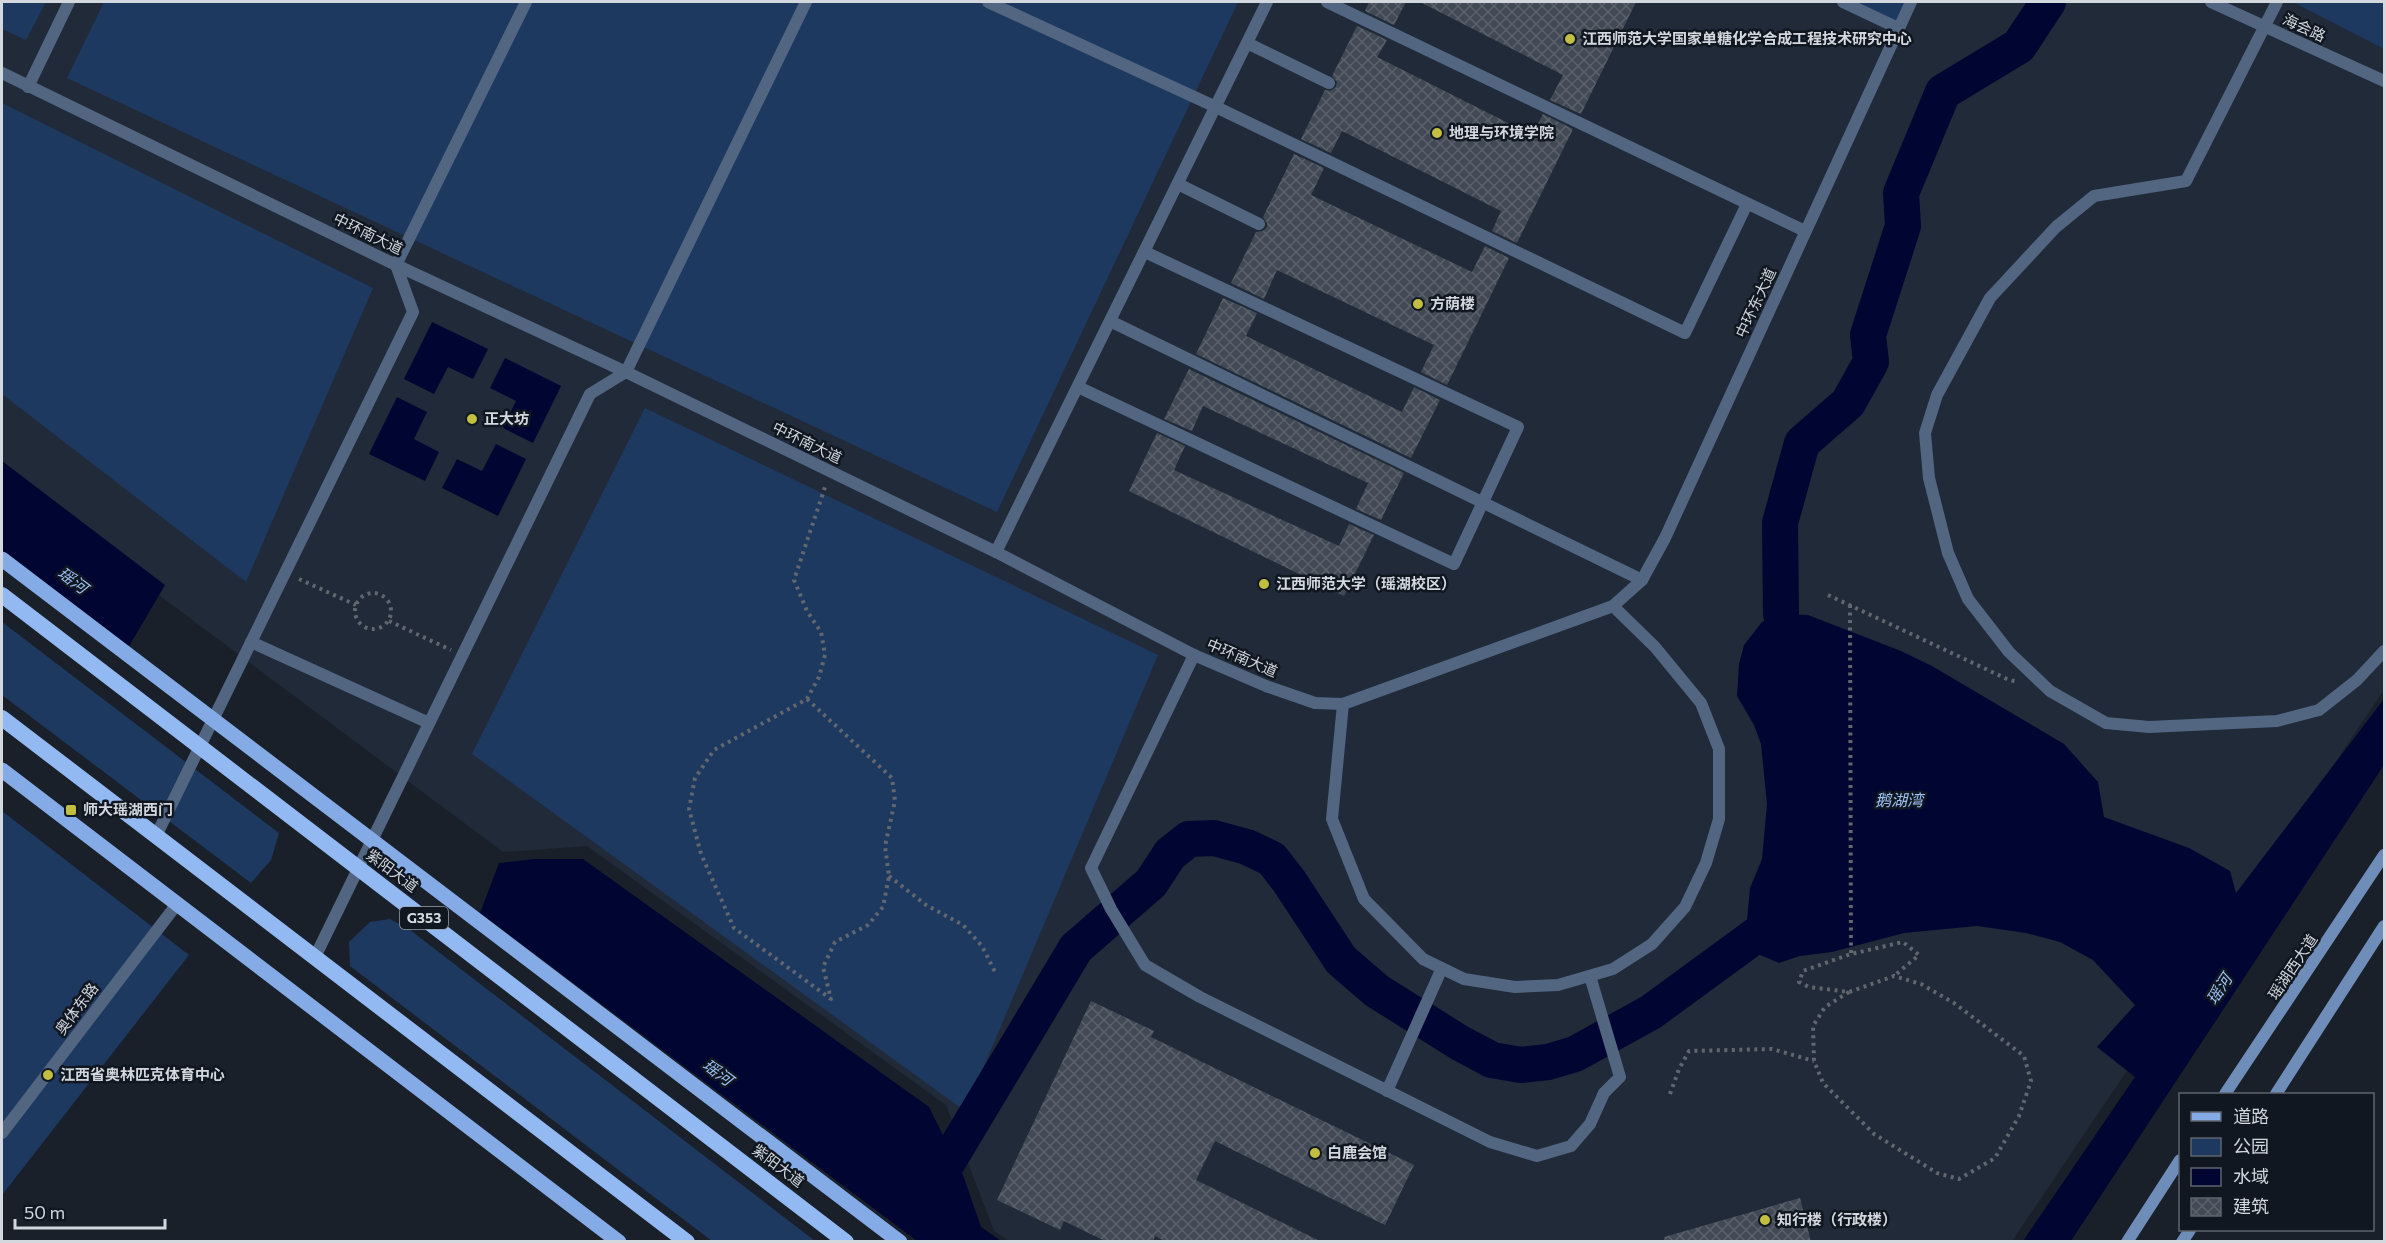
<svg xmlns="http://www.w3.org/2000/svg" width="2386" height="1243" viewBox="0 0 2386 1243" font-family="Commissioner,'Noto Sans SC',sans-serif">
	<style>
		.built { fill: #202a38 }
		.green { fill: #1e3960 }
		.water { fill: #000631 }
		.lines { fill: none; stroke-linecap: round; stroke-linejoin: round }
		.river { stroke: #000631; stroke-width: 36 }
		.building { fill: url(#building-cross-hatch) }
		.path { stroke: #61666f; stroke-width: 4; stroke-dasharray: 3 4.5; stroke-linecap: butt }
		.service { stroke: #526581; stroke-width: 12 }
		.minor { stroke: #526581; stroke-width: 12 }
		.tertiary { stroke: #526581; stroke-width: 12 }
		.secondary { stroke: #6e8db9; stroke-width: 12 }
		.primary { stroke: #84abe5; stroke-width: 15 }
		.trunk { stroke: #92b9f2; stroke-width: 16 }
		.poi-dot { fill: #c1be40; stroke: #101720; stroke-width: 2 }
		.labels { text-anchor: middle; stroke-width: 5; stroke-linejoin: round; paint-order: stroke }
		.shield { fill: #101720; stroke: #989da5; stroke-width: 1.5 }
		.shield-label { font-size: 14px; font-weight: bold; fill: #d3d7de }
		.street-label { font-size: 15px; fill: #d3d7de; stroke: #101720 }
		.poi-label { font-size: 15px; font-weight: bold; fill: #d3d7de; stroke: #101720; text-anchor: start }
		.water-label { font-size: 16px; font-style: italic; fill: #9ec2f7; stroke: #101720 }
	</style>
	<defs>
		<pattern id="building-cross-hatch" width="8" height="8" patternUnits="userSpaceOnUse" patternTransform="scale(1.5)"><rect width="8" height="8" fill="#414954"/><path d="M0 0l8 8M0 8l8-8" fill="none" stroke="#5c626c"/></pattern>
	</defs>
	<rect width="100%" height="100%" fill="#19202a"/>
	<!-- built -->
	<path class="built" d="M2,2h2382v688l-372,551h-1003l-15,-10 -48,-126 -359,-259 -84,6 -501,-374z"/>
	<!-- green -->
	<path class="green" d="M2,2h44l-20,38 -24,-11z
		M104,2h1134l-241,510 -930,-434z
		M1843,2h68l-13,26z
		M2293,2h91v47z
		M2,103l371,185 -127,294 -244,-188z
		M645,408l513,247 -193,456 -493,-357z
		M2,622l277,211 -8,27 -20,23 -249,-188z
		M2,811l187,144 -187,240z
		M390,919l20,11 405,311h-103l-362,-275 -1,-24 21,-20z"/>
	<!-- water -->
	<path class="water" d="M432,322l56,27 -15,30 -25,-12 -14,27 -30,-15z
		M505,358l56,28 -28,57 -30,-15 13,-27 -26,-13z
		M397,397l30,15 -13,27 25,13 -14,29 -56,-27z
		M496,444l30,15 -28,57 -56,-28 15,-29 25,12z
		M2,461l163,124 -37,63 -126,-97z
		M1781,614l27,1 93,36 31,15 132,78 34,38 6,35 85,31 41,23 6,22 148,-194v66l-313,476h-48l112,-164 -38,-30 38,-42 -42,-45 -33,-18 -34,-9 -49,-7 -73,7 -72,19 -32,4 -21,7 -21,-9 -12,-23 4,-43 12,-29 5,-55 -6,-60 -7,-19 -17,-29 2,-32 5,-19 18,-23z
		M534,859h49l346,248 34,68 18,52 20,14h-84l-437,-328 19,-50z"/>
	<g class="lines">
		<!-- river -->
		<path class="river" d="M1781,614l-1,-91 22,-80 46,-40 23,-41 -3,-27 35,-109 -2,-33 42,-101 76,-46 29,-44
			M928,1195l148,-247 75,-65 19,-29 19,-15 25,-1 33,9 25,12 17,22 52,79 36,31 83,52 32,17 29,5 27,-3 27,-8 76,-42 138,-101"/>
	</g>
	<!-- building -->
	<path class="building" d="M1369,2h37l-12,23 -29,-14z
		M1420,2h216l-55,112 -31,-14 13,-25z
		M1357,26l30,14 -10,17 155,78 11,-21 30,15 -56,114 -25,-12 9,-20 -159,-80 -11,22 -30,-14 24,-49 5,1 6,-4 1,-5 -5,-6z
		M1294,154l30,14 -13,27 161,77 13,-26 24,12 -62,127 -26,-13 13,-27 -157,-75 -13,29 -33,-16 25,-51 7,-1 4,-4v-4l-4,-6z
		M1223,298l34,15 -11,23 156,76 12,-25 26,13 -29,58 -215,-104z
		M1189,369l215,104 -23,47 -25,-11 12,-26 -165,-77 -11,25 -28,-12z
		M1157,433l28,13 -11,24 165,76 10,-22 25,11 -30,61 -215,-105z
		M1091,1001l63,30 -3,6 263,128 -29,60 -170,-84 -19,39 126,62h-156l-11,-6 -2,6h-46l-43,-21 -4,9 -63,-30z
		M1800,1198l11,44h-146l-1,-5z"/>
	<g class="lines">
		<!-- path -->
		<path class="path" d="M299,579l57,26
			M355 611a18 18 0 1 1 36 0a18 18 0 1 1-36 0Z
			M1828,595l179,84 10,3
			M1850,605l1,349
			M389,621l62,29
			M807,699l85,79 3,23 -10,45 4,30 -6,31 -15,18 -33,17 -12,25 8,32 -97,-71 -33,-74 -12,-45 6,-31 19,-28 93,-51 12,-22 6,-22 -4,-23 -14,-21 -13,-31 32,-96
			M889,876l37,29 37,20 19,21 13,26
			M1849,992l-24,15 -12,19 1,35 9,22 51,51 63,39 22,6 36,-21 24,-42 12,-35 -7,-25 -70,-53 -33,-19 -27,-8 -45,16 -40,-5 -10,-5 4,-11 48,-17 52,-12 16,13 -25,21
			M1670,1094l9,-25 10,-18 83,-2 42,12"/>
		<!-- service -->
		<path class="service" d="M1327,2l478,229
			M2277,2l-91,179 -92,15 -38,31 -66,71 -53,97 -12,38 4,45 19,75 20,46 41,53 41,39 56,32 43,4 128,-6 42,-11 38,-30 27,-29
			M1247,43l82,40
			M1216,107l469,226 62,-129
			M1178,184l81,40
			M1110,321l532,259
			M1078,387l376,177 64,-137 -373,-175
			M251,642l178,81
			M1194,655l-103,213 20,41 34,56 55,32 290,145 47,14 34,-10 19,-22 14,-31 16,-16 -30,-101
			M1343,704l-11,115 32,80 59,60 41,20 51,8 43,-2 55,-16 39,-25 33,-37 21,-44 13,-44v-70l-18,-46 -46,-56 -42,-41
			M1387,1091l55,-123"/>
		<!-- minor -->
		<path class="minor" d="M988,2l228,105
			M1843,2l55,26
			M2211,2l173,79
			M28,87l41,-85
			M396,265l130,-263
			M626,372l180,-370
			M996,552l271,-550
			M2,1133l175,-229"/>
		<!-- tertiary -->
		<path class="tertiary" d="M2,73l394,192 230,107 370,180 198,103 72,31 49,17 28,1 270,-98 29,-26 23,-42 246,-536
			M156,836l257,-524 -17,-47
			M315,957l275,-563 36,-22"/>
		<!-- secondary -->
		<path class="secondary" d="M2225,1094l159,-239
			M2276,1094l108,-168
			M2127,1242l53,-82
			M2182,1242l8,-12"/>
		<!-- primary -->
		<path class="primary" d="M2,559l898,683
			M2,770l617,472"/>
		<!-- trunk -->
		<path class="trunk" d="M2,595l844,647
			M2,718l685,524"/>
	</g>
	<!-- markers -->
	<g class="poi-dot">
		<circle cx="1570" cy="39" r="6"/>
		<circle cx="1437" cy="133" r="6"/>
		<circle cx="1418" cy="304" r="6"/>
		<circle cx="472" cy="419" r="6"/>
		<circle cx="1264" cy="584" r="6"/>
		<rect x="65" y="804" width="12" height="12" rx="3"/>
		<circle cx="48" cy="1075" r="6"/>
		<circle cx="1315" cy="1153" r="6"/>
		<circle cx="1765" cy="1220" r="6"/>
	</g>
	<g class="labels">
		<!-- shield labels -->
		<rect class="shield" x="400" y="907" width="48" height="22" rx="4.5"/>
		<g class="shield-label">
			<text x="424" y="923">G353</text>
		</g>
		<!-- street labels -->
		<g class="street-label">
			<text transform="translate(2304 28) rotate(25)" y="5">海会路</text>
			<text transform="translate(368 234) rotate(26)" y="5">中环南大道</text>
			<text transform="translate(1756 303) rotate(-65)" y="5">中环东大道</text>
			<text transform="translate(807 443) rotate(26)" y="5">中环南大道</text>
			<text transform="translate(1242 658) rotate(23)" y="5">中环南大道</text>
			<text transform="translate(392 871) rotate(37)" y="5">紫阳大道</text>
			<text transform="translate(2293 967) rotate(-56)" y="5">瑶湖西大道</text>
			<text transform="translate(77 1009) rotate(-53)" y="5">奥体东路</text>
			<text transform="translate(778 1166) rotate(37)" y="5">紫阳大道</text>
		</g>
		<!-- poi labels -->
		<g class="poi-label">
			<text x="1582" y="44">江西师范大学国家单糖化学合成工程技术研究中心</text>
			<text x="1449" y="138">地理与环境学院</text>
			<text x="1430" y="309">方荫楼</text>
			<text x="484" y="424">正大坊</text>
			<text x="1276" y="589">江西师范大学（瑶湖校区）</text>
			<text x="83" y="815">师大瑶湖西门</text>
			<text x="60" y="1080">江西省奥林匹克体育中心</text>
			<text x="1327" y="1158">白鹿会馆</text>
			<text x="1777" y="1225">知行楼（行政楼）</text>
		</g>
		<!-- water labels -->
		<g class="water-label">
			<text transform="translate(73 580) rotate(37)" y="6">瑶河</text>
			<text x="1899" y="806">鹅湖湾</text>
			<text transform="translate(2219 989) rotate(-57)" y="6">瑶河</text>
			<text transform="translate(718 1072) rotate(37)" y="6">瑶河</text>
		</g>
	</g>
	<!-- border -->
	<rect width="2386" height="1243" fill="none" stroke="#d3d7de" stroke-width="6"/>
	<!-- legend -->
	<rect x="2179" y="1093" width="195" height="138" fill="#101720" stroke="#5e646c" stroke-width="1.5"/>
	<rect x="2191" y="1112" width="30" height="9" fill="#84abe5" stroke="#5e646c" stroke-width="1.5"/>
	<text x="2233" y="1123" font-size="18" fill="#d3d7de">道路</text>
	<rect x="2191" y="1138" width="30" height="18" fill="#1e3960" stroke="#5e646c" stroke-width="1.5"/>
	<text x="2233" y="1153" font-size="18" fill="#d3d7de">公园</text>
	<rect x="2191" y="1168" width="30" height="18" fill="#000631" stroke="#5e646c" stroke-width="1.5"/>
	<text x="2233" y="1183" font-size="18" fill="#d3d7de">水域</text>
	<rect x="2191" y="1198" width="30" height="18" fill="url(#building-cross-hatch)" stroke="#5e646c" stroke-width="1.5"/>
	<text x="2233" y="1213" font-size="18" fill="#d3d7de">建筑</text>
	<!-- scale -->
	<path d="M15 1219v9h150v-9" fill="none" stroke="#d3d7de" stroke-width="3"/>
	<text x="24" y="1219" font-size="18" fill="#d3d7de" stroke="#101720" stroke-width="4.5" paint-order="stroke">50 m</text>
</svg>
